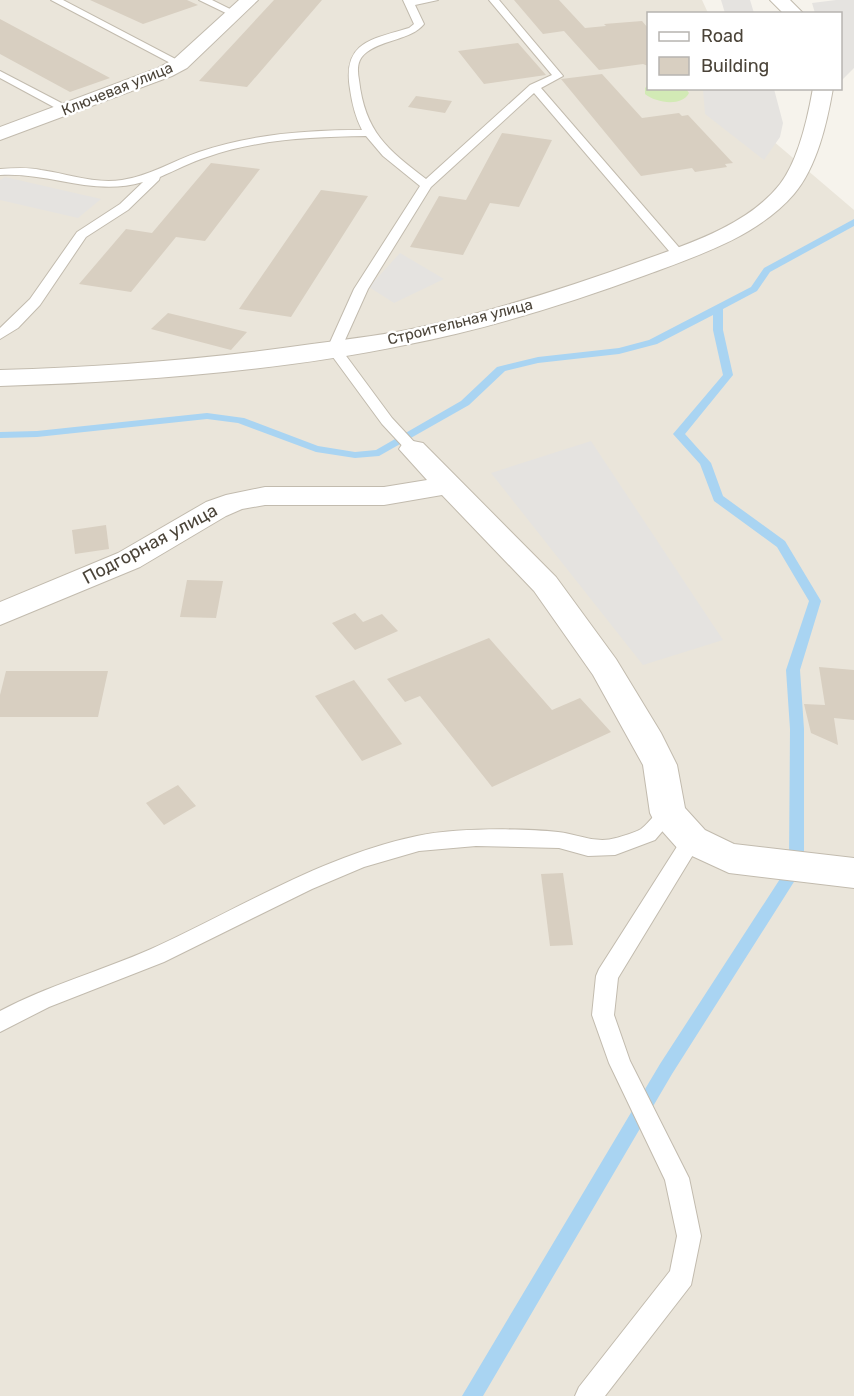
<svg xmlns="http://www.w3.org/2000/svg" width="854" height="1396" viewBox="0 0 854 1396" font-family="Rubik,sans-serif">
	<style>
		.residential { fill: #eae5da }
		.green { fill: #d2eab5 }
		.parking { fill: #e5e3e0 }
		.lines { fill: none; stroke-linecap: round; stroke-linejoin: round }
		.stream { fill: #a9d4f2; fill-rule: evenodd }
		.building { fill: #d8cfc1 }
		.service-casing { stroke: #c2bbae; stroke-width: 2 }
		.minor-casing { stroke: #c2bbae; stroke-width: 2 }
		.service { fill: #fff; fill-rule: evenodd }
		.minor { fill: #fff; fill-rule: evenodd }
		.labels { text-anchor: middle; stroke-width: 5; stroke-linejoin: round; paint-order: stroke }
		.far-street-label { font-size: 15px; fill: #4b4439; stroke: #fff }
		.street-label { font-size: 18px; fill: #4b4439; stroke: #fff }
	</style>
	<rect width="100%" height="100%" fill="#f6f3ec"/>
	<!-- residential -->
	<path class="residential" d="M0,0h702l6,13 -60,1v74l90,1 13,33 103,88v1186h-854z"/>
	<!-- green -->
	<path class="green" d="M648,85v3l38,1 3,4c-7,14 -33,10 -44,1v-6z"/>
	<!-- parking -->
	<path class="parking" d="M721,0h29l4,13h-29z
		M836,0h18v68l-13,13 -1,-67 -25,-1 -3,-10z
		M703,89h71l9,34 -3,14 -16,23 -59,-46z
		M5,177l96,22 -23,19 -78,-18v-20z
		M400,253l44,26 -50,24 -25,-16z
		M591,441l132,199 -80,25 -152,-192z"/>
	<g class="lines">
		<!-- stream -->
		<path class="stream" d="M854,219v7l-84,46 -13,19 -34,18v21l10,45 -48,59 26,29 12,33 62,45 36,60 -21,69 4,59v137l-132,208 -189,322h-21l198,-332 129,-199 1,-136 -4,-59 23,-69 -32,-54 -63,-46 -14,-37 -27,-30 50,-59 -10,-45v-15l-56,29 -38,10 -81,9 -33,8 -36,34 -90,51 -24,2 -39,-6 -78,-29 -31,-4 -170,18 -37,1v-6l37,-1 170,-18 37,5 74,28 37,6 21,-2 85,-49 36,-34 41,-10 81,-9 30,-8 102,-53 13,-19z"/>
	</g>
	<!-- building -->
	<path class="building" d="M90,0h97l11,5 -55,19z
		M274,0h48l-75,87 -48,-6z
		M514,0h45l26,28 21,-2 -2,-2 38,-3 6,7v38l-5,-2 -44,6 -35,-39 -21,3z
		M0,19l110,59 -40,14 -70,-38z
		M518,43l28,32 -62,9 -26,-33z
		M602,74l40,44 37,-5 3,3 6,-1 45,48 -8,1 2,3 -32,5 -3,-4 -51,8 -80,-97z
		M416,96l36,5 -7,12 -37,-6z
		M502,133l50,7 -33,67 -29,-4 -27,52 -53,-8 29,-51 27,4z
		M211,163l49,6 -55,72 -29,-4 -45,55 -52,-8 47,-55 26,4z
		M321,190l47,6 -77,121 -52,-8z
		M168,313l79,19 -16,18 -80,-21z
		M106,525l3,24 -34,5 -3,-24z
		M187,580l36,1 -7,37 -36,-1z
		M355,613l8,9 19,-8 16,17 -43,19 -23,-27z
		M489,638l63,72 28,-12 31,34 -119,55 -72,-91 -15,6 -18,-23z
		M819,667l35,3v50l-20,-2 4,27 -27,-12 -7,-29 21,1z
		M6,671h102l-10,46h-98v-22z
		M354,680l48,64 -40,17 -47,-65z
		M178,785l18,21 -32,19 -18,-22z
		M563,873l10,72 -23,1 -9,-72z"/>
	<g class="lines">
		<!-- service casing -->
		<g class="service-casing">
			<path id="service" d="M51,0h12l122,64 -9,2z
				M199,0h13l28,14 -8,2z
				M403,0h35l-23,5 9,19c-13,16 -40,15 -57,28 -10,7 -10,17 -8,28 6,52 28,69 67,99l104,-94 22,-10 -63,-75h10l64,76 -22,12 142,164 2,3 -2,3h-8l-141,-165 -103,94 -63,102 -27,60 51,69 26,28 2,3 -2,3h-10l-26,-28 -55,-75 27,-60 66,-103 -37,-30 -17,-20c-54,1 -108,3 -159,21 -16,5 -31,13 -47,20l-1,3 -31,30 -42,27 -46,68 -22,23 -18,11v-11l30,-29 47,-67 43,-28 23,-22c-50,15 -92,-10 -143,-7v-6c14,-1 28,-2 41,1 28,4 53,14 81,10 27,-4 51,-19 77,-28 53,-18 108,-22 163,-22 -7,-14 -10,-27 -12,-41 -8,-47 22,-50 59,-61l5,-4z
				M0,71l71,37 1,2 -1,2h-8l-63,-34z
				M668,805l7,3 3,5 -23,27 -40,15 -27,1 -29,-8 -83,-2 -57,5 -55,16 -52,22 -148,73 -115,45 -49,25v-21c49,-26 101,-40 151,-62 88,-40 171,-93 266,-113 37,-8 104,-8 141,-4 20,2 37,12 58,6 7,-2 18,-5 25,-9 10,-7 15,-20 27,-24z
				M692,832l7,2 3,6 -84,138 -4,37 16,46 59,117 12,58 -10,49 -86,111h-30l4,-9 91,-116 7,-35 -12,-56 -56,-117 -17,-48 4,-39 3,-7 86,-135z"/>
		</g>
		<!-- minor casing -->
		<g class="minor-casing">
			<path id="minor" d="M239,0h19l-71,68 -15,8 -172,64v-13l158,-59 15,-8z
				M770,0h20l14,14h-20z
				M813,88h20c-6,35 -16,79 -39,106 -37,43 -97,62 -148,81 -79,29 -159,54 -241,70 -131,27 -271,37 -405,41v-16c105,-3 208,-11 312,-26 31,-4 63,-8 95,-14 80,-17 157,-41 234,-69 47,-17 107,-36 139,-77 18,-23 28,-67 33,-96z
				M413,441l10,2 133,134 60,82 45,74 16,32 8,43 20,22 29,14 120,14v30l-125,-15 -50,-23 -24,-27 -5,-10 -7,-48 -50,-90 -59,-84 -92,-96 -58,10h-119l-23,4 -16,7 -86,51 -140,58v-23l118,-49 88,-51 20,-7 39,-8h119l43,-7 -28,-31 4,-6z"/>
		</g>
		<!-- service -->
		<use href="#service" class="service"/>
		<!-- minor -->
		<use href="#minor" class="minor"/>
	</g>
	<g class="labels">
		<!-- far-street labels -->
		<g class="far-street-label">
			<text transform="translate(117 89) rotate(-22)" y="5">Ключевая улица</text>
			<text transform="translate(460 322) rotate(-14)" y="5">Строительная улица</text>
		</g>
		<!-- street labels -->
		<g class="street-label">
			<text transform="translate(150 544) rotate(-28)" y="6">Подгорная улица</text>
		</g>
	</g>
	<!-- legend -->
	<rect x="647" y="12" width="195" height="78" fill="#ffffff" stroke="#b7b4b0" stroke-width="1.5"/>
	<rect x="659" y="32" width="30" height="9" fill="#ffffff" stroke="#b7b4b0" stroke-width="1.5"/>
	<text x="701" y="42" font-size="18" fill="#4b4439">Road</text>
	<rect x="659" y="57" width="30" height="18" fill="#d8cfc1" stroke="#b7b4b0" stroke-width="1.5"/>
	<text x="701" y="72" font-size="18" fill="#4b4439">Building</text>
</svg>
